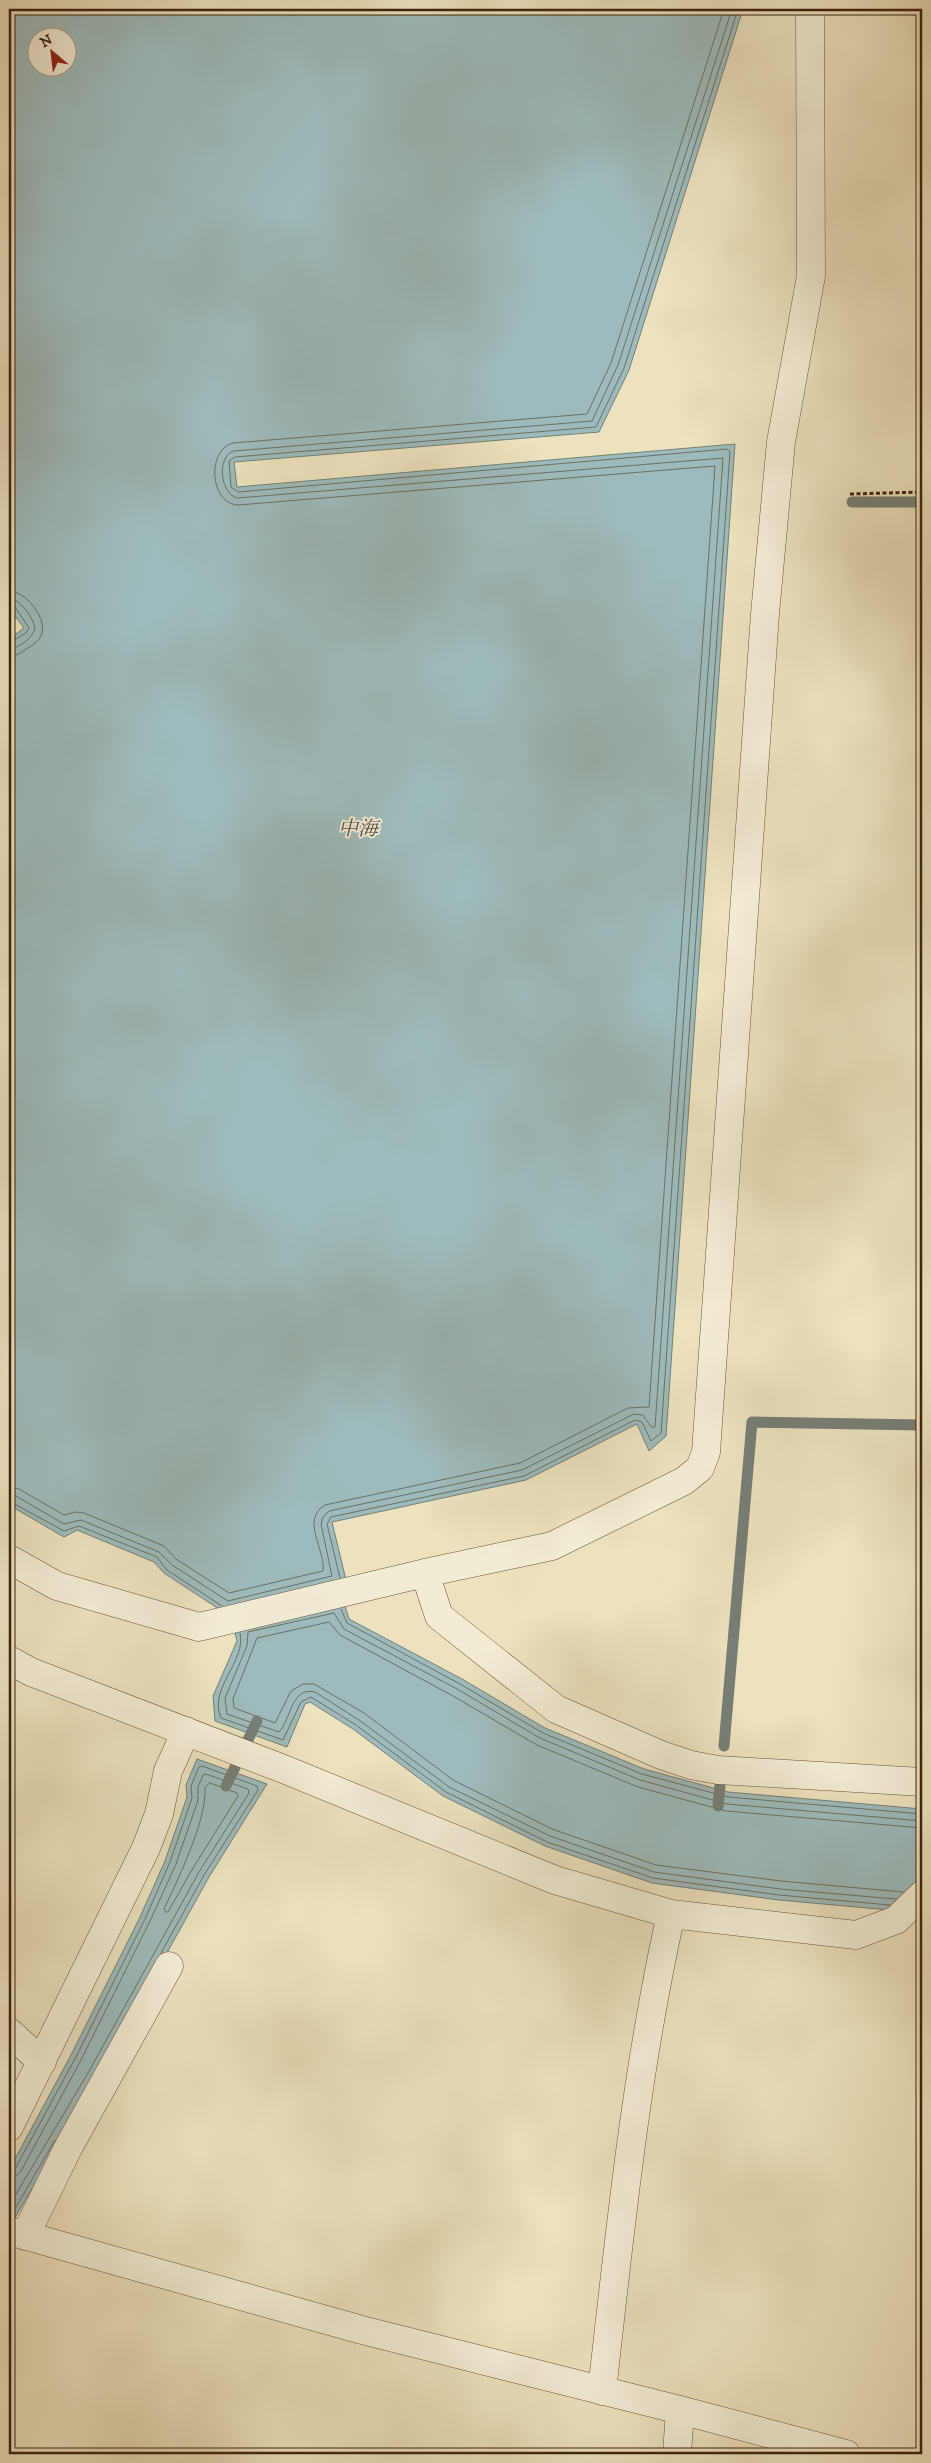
<svg xmlns="http://www.w3.org/2000/svg" width="931" height="2463" viewBox="0 0 931 2463" font-family="'IM FELL DW Pica','Noto Serif JP',serif">
	<style>
		.water { fill: #9dbbbc; stroke: #767f76; fill-rule: evenodd }
		.lines { fill: none; stroke-linecap: round; stroke-linejoin: round }
		.shore { stroke: #6c7064; stroke-width: 1 }
		.stream { stroke: #767f76; stroke-width: 11 }
		.minor-casing { stroke: #685438; stroke-width: 29 }
		.path { stroke: #3c240c; stroke-width: 3; stroke-dasharray: 4 2.5; stroke-linecap: butt }
		.minor { stroke: #f3ecd5; stroke-width: 28 }
		.labels { text-anchor: middle; stroke-width: 4; stroke-linejoin: round; paint-order: stroke }
		.water-label { font-size: 20px; font-style: italic; fill: #595141; stroke: #f3ecd5 }
	</style>
	<rect width="100%" height="100%" fill="#ece2be"/>
	<filter id="stains"><feTurbulence type="fractalNoise" baseFrequency=".004" numOctaves="4"/><feColorMatrix values="0 0 0 0 .2 0 0 0 0 .09 0 0 0 0 .02 0 0 0 .5 -.17"/></filter>
	<radialGradient id="worn" r=".72"><stop offset=".6" stop-color="#630" stop-opacity="0"/><stop offset="1" stop-color="#630" stop-opacity=".3"/></radialGradient>
	<!-- water -->
	<path class="water" d="M9,9h734l-114,361 -30,62 -365,30 3,25 498,-43 -69,992 -17,15 -12,-27 -111,56 -194,42 15,62 -122,29 -61,-40 -10,-11 -77,-32 -13,7 -55,-32v-866l15,-11 -15,-20zM38,38h30v30h-30z
		M343,1599l6,20 113,60 83,49 99,41 84,23 194,17v104l-143,-13 -127,-17 -107,-37 -102,-50 -90,-67 -43,-27 -5,2 -18,43 -72,-26 -2,-25 24,-55 -4,-17z
		M197,1759l70,25 -58,93 -112,202 -84,142 -4,-2v-49l62,-115 69,-138 25,-56 22,-64 -1,-12z"/>
	<g class="lines">
		<!-- shore -->
		<path class="shore" d="M9,591c16,0 37,25 33,42 -2,8 -9,12 -16,16 -5,4 -10,7 -17,7
			M9,598c11,1 24,19 26,30 -2,10 -16,20 -26,21
			M9,605l6,2 14,21 -3,5 -17,10
			M9,1487l10,2 45,26 12,-3 8,1 80,33 12,13 53,34 94,-22c3,-21 -23,-51 2,-66l195,-42 108,-55 21,-1 66,-941 -477,39c-28,-1 -32,-55 -5,-62l354,-29 24,-51 113,-354
			M9,1495l7,1 48,28 17,-4 78,32 13,13 56,36 104,-25 -11,-52 2,-7 6,-6 193,-41 112,-56 9,1 8,12h4l68,-969 -485,40c-18,-3 -22,-42 -4,-47l358,-30 26,-56 114,-356
			M9,1501l55,30 15,-5 78,31 10,13 55,36
			M340,1578l-13,-54 4,-7 193,-41 111,-56 7,2 9,19 10,-8 69,-981 -3,-3 -489,43 -7,-5 -2,-26 6,-4 361,-30 28,-59 114,-359
			M341,1609l6,14 113,61 83,49 99,41 86,23 194,17
			M240,1633c7,28 -32,55 -19,85l62,22 18,-38 10,-5 45,28 90,67 101,50 106,36 126,17 111,10
			M210,1783l27,10 1,3 -45,72 -25,44h-2l-2,-3c14,-30 43,-89 41,-121z
			M903,1892l-122,-11 -125,-16 -104,-36 -99,-49 -89,-67 -50,-29h-11l-12,7 -16,32 -41,-15 -1,-9 24,-61 72,-16 11,13 113,61 84,49 101,42 88,24 196,17
			M896,1899l-116,-10 -126,-17 -104,-36 -101,-49 -90,-67 -44,-28c-24,-6 -24,28 -36,40l-52,-18 -2,-16 22,-52 1,-14 86,-19 10,16 113,60 83,49 100,42 87,24 195,17
			M9,2171l6,-2 61,-112 69,-138 25,-57 22,-64 -1,-12 8,-19 3,-1 55,20 1,4 -54,85 -43,78
			M9,2178l7,-2 5,-5 60,-111 69,-139 26,-57 22,-64v-13l5,-12 3,-1 42,15 1,4 -50,79 -111,201 -79,133
			M9,2215l3,-1 43,-74"/>
		<!-- stream -->
		<path class="stream" d="M852,502h70
			M724,1746l28,-324 170,3
			M226,1786l31,-65
			M718,1806l2,-21"/>
		<!-- minor casing -->
		<g class="minor-casing">
			<path id="minor" d="M9,1559l48,27 142,41 226,-54 14,43 117,93 105,46 30,10 27,5 204,12
				M425,1573l127,-27 132,-65 16,-13 6,-16 59,-838 16,-172 30,-166 -1,-267
				M9,1660l22,12 250,96 274,112 116,34 185,21 40,-15 26,-25
				M9,2032l33,30
				M9,2127l137,-279 13,-34 9,-43 18,-40
				M9,2231l353,99 318,80 166,44
				M25,2236l43,-88 101,-182
				M602,2391c18,-160 34,-320 69,-477
				M677,2454l3,-44"/>
		</g>
		<!-- path -->
		<path class="path" d="M850,494l72,-2"/>
		<!-- minor -->
		<use href="#minor" class="minor"/>
	</g>
	<g class="labels">
		<!-- water labels -->
		<g class="water-label">
			<text x="358" y="835">中海</text>
		</g>
	</g>
	<!-- margin -->
	<rect width="931" height="2463" fill="none" stroke="#ece2be" stroke-width="30"/>
	<rect x="10" y="10" width="911" height="2443" fill="none" stroke="#3c240c" stroke-width="2.5"/>
	<rect x="15" y="15" width="901" height="2433" fill="none" stroke="#3c240c"/>
	<!-- north arrow -->
	<g transform="translate(52 52) rotate(332)"><circle r="24" fill="#f3ecd5" stroke="#aa9c85"/>
	<path d="M0-4L9 19L0 12L-9 19Z" fill="#8f2418"/>
	<text y="-8" font-size="14" font-weight="bold" text-anchor="middle" fill="#3c240c">N</text>
	</g>
	<rect width="100%" height="100%" filter="url(#stains)"/>
	<rect width="100%" height="100%" fill="url(#worn)"/>
</svg>
